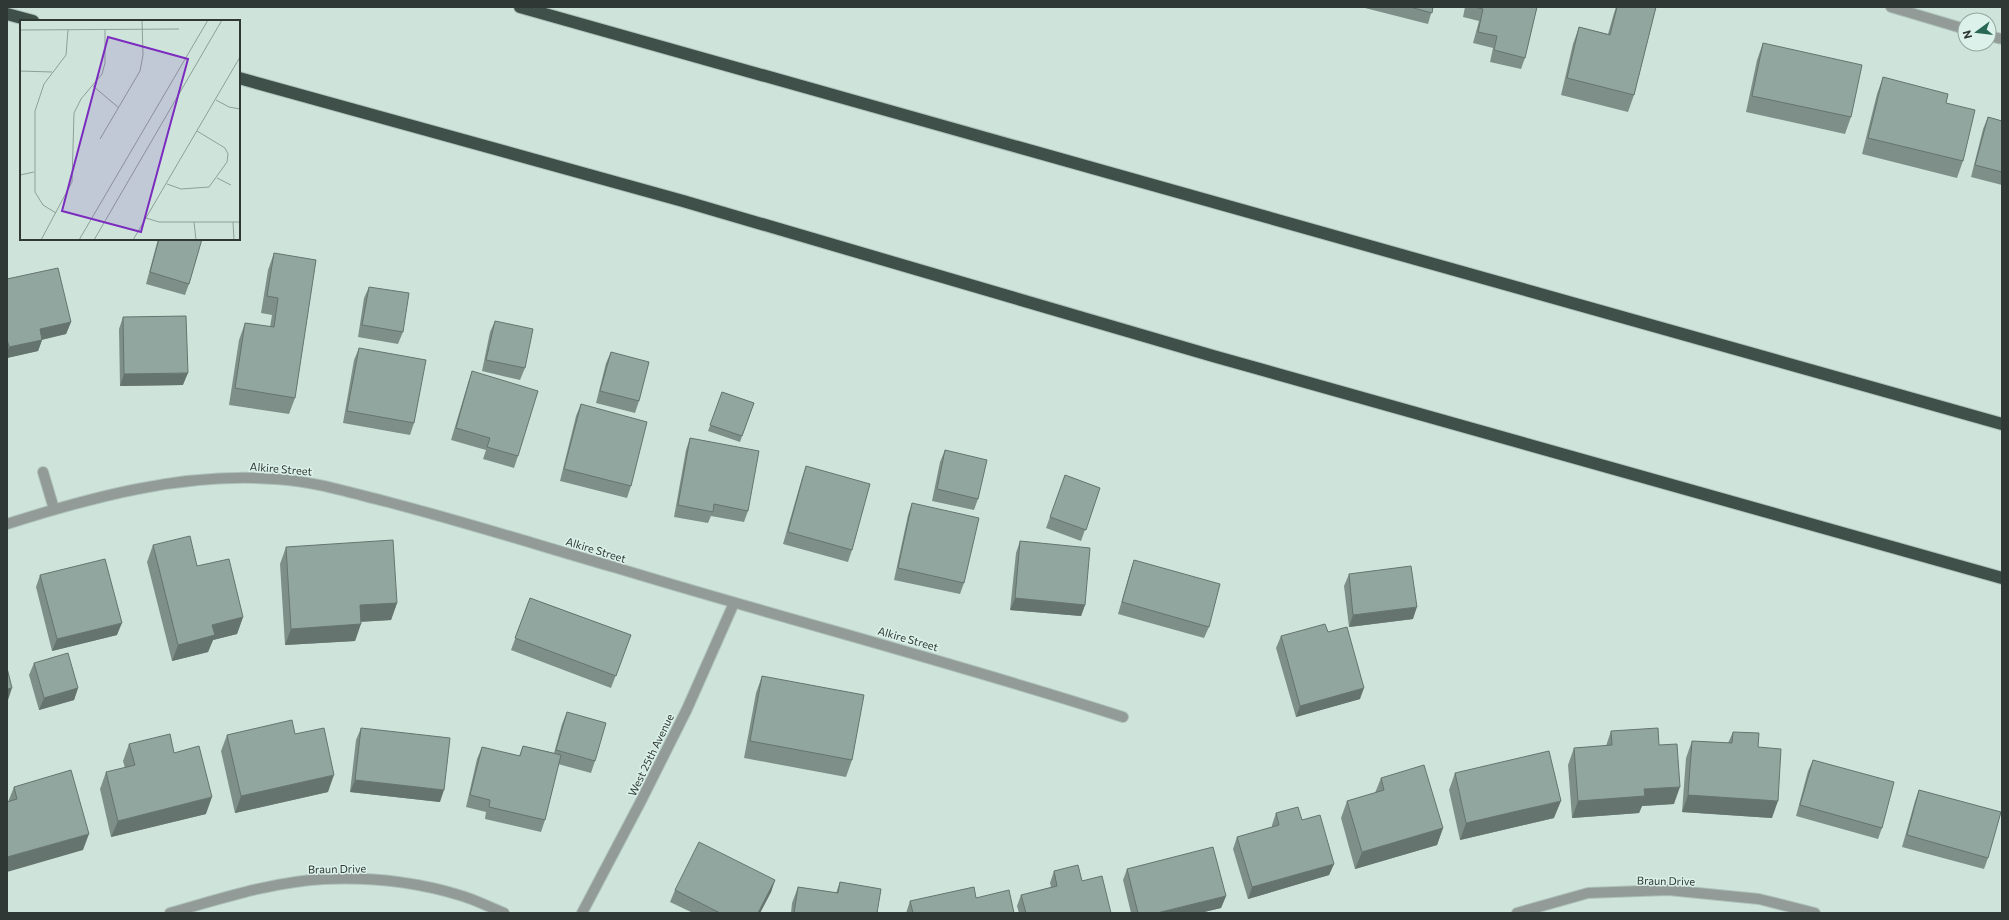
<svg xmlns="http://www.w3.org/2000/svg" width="2009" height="920" viewBox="0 0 2009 920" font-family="Commissioner,sans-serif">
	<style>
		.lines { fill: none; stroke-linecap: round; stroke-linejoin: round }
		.minor-casing { stroke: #aec2ba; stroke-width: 12 }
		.highway-casing { stroke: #aec2ba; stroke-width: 14 }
		.minor { stroke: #929b98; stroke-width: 10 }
		.highway { stroke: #3e5049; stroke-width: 12 }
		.wall { fill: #7d8f88 }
		.shaded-wall { fill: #66746f }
		.building { fill: #91a69e; stroke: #66746f }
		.labels { text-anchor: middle; stroke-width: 3; stroke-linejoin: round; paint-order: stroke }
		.street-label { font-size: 11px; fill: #303835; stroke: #dbf1e9 }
		.inset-road { fill: none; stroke: #8f9f99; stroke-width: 1 }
		.view { fill: #7b2cbf; fill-opacity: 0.15; stroke: #7b2cbf; stroke-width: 2 }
		.inset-edge { fill: none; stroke: #303835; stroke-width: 2 }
	</style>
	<rect width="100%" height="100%" fill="#cee4db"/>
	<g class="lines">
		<!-- minor casing -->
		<g class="minor-casing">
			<path id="minor" d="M1891,7l74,22
				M1989,36l13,3
				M43,472l11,37
				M7,524c85,-27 177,-52 268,-45 38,2 76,14 113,23 77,20 153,44 229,66 168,51 339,95 506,149
				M170,913c50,-14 101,-31 154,-34 45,-2 92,3 135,16 15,4 30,12 45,18
				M582,913l59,-112 46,-92 47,-106
				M1517,913l71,-20 80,-3 91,9 56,14"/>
		</g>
		<!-- highway casing -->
		<g class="highway-casing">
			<path id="highway" d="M520,7l1482,417
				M7,14l26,7
				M239,78l444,123 530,155 789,222"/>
		</g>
		<!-- minor -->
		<use href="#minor" class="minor"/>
		<!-- highway -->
		<use href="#highway" class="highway"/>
	</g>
	<!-- wall -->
	<path class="wall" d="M1361,7h72l-5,17z
		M1465,7h72l-12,51 -4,11 -31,-7 3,-14 -20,-5 6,-22 -16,-4z
		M1616,7h40l-22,88 -6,17 -67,-17 12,-51 6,-17 29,7 6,-21z
		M1763,43l88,74 -6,17 -99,-22 11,-52z
		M1883,77l63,26 17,58 -6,17 -95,-24 15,-60z
		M1988,117l14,4v64l-31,-8 12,-48z
		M158,239h44l-13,45 -4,11 -39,-11z
		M274,253l21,145 -6,16 -60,-9 10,-65 6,-17 25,4 2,-12 -11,-2 7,-43z
		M7,279l64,43 -5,12 -24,6 -4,11 -31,7z
		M369,287l34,45 -5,12 -40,-7 6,-39z
		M123,317l60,68 -63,1 -1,-57z
		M495,321l30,47 -5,12 -38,-9 8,-39z
		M359,348l55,75 -4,12 -67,-12 11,-63z
		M611,352l28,49 -4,12 -39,-10 10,-40z
		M472,371l46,85 -4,12 -31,-9 3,-9 -35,-10 17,-57z
		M722,392l32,11 -14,39 -32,-11z
		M581,404l50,82 -4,12 -67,-17 16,-65z
		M690,438l58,73 -4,11 -33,-6 -3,7 -34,-6 12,-67z
		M945,450l33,49 -4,11 -42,-9 8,-39z
		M806,466l46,84 -4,12 -65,-18 19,-66z
		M1065,475l35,13 -19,53 -35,-13z
		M912,503l52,80 -4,11 -66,-14 14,-65z
		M1020,541l65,64 -4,11 -71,-6 6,-57z
		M153,545l44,21 46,51 -6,17 -24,6 -5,12 -36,9 -25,-99z
		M286,547l111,56 -6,17 -30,2 -6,19 -70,4 -5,-81z
		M1134,560l75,67 -5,11 -86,-24 12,-42z
		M1349,574l64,45 -64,8 -5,-41z
		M40,575l77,60 -65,16 -16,-64z
		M530,598l101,37 -20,53 -100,-38z
		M1328,632l32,67 -64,18 -20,-69 5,-12z
		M34,663l44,25 -4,12 -35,10 -10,-35z
		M762,676l90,84 -6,17 -102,-19 12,-65z
		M567,712l28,49 -4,12 -33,-9 -13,56 -4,12 -56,-13 1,-7 -20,-5 11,-48 5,-12 37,9 4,-10 31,7 8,-29z
		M361,728l79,74 -90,-10 6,-52z
		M1611,731l48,14 15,59 -32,2 -3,7 -67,5 -4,-53 6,-17 32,-2z
		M1733,732l25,15 14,71 -90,-6 4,-54 6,-17 36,2z
		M295,734l33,58 -93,21 -14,-62 6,-16z
		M129,744l45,9 32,61 -95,23 -11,-48 6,-17 19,-4 -2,-7z
		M1813,760l69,68 -4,11 -82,-23 12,-45z
		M1455,773l99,45 -94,22 -11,-50z
		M1381,778l62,50 -6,17 -82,24 -14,-51 6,-17 28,-8z
		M14,787l69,63 -75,-48z
		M1919,790l69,68 -4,11 -82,-22 13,-46z
		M1276,813l26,7 32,44 -5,11 -81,24 -15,-50 4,-12 35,-10v-2z
		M1127,869l99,27 -5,12 -21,5h-69l-8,-33z
		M1054,871l28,10 29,32h-92l-2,-7 4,-11 30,-8 -1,-4z
		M775,880l-4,12 -11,21h-67l-23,-11 5,-12z
		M840,882l37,31h-86l1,-10 6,-16 38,6z
		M976,898l38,15h-108l4,-12z"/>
	<!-- shaded-wall -->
	<path class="shaded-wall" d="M71,322l-5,12 -31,7 5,-12z
		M42,340l-4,11 -31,7v-5l2,-6z
		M188,373l-5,12 -63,1 4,-12z
		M1015,598l70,7 -4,11 -71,-6z
		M397,603l-6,17 -38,2 7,-17z
		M1417,607l-4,12 -64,8 4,-12z
		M243,617l-6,17 -24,6 -5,12 -36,9 6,-16 34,-20z
		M122,623l-5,12 -65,16 5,-12z
		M361,624l-6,17 -70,4 6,-16z
		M12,688l-5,15v-14z
		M78,688l-4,12 -35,10 5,-12z
		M1364,688l-4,11 -64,18 4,-11z
		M334,775l-6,17 -93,21 6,-17z
		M355,780l89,10 -4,12 -90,-10z
		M1680,787l-6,17 -32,2 -3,7 -67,5 6,-17 66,-12z
		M1688,795l90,6 -6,17 -90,-6z
		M212,797l-6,17 -95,23 7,-16z
		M1561,801l-7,17 -94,22 6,-17z
		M1443,828l-6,17 -82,24 7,-17z
		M89,834l-6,16 -76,22v-15z
		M1334,864l-5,11 -81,24 4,-12z
		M775,880l-4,12 -11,21h-2z
		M1226,896l-5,12 -21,5h-43z"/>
	<!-- building -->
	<path class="building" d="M1410,7h23l-1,6z
		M1474,7h63l-12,51 -31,-8 3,-14 -19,-4 5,-23z
		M1617,7h39l-22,88 -67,-17 12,-51 31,8z
		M1763,43l99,22 -11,52 -99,-21z
		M1883,77l65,17 -2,9 29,7 -12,51 -95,-23z
		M1988,117l14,4v51l-27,-7z
		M159,239h43l-13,45 -39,-12z
		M274,253l42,7 -21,138 -60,-10 10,-65 29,4 4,-29 -11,-2z
		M58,268l13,54 -31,7 2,11 -33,7 -2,-8v-60z
		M369,287l40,6 -6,39 -41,-7z
		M186,316l2,57 -64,1 -1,-57z
		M495,321l38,8 -8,39 -39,-8z
		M359,348l67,12 -12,63 -67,-12z
		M611,352l38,10 -10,39 -39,-10z
		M472,371l66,20 -20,65 -31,-9 3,-9 -34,-10z
		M722,392l32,11 -12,33 -32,-11z
		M581,404l66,18 -16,64 -67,-17z
		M690,438l69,13 -11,60 -34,-7 -1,8 -35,-7z
		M945,450l42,10 -9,39 -41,-10z
		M806,466l64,18 -18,66 -64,-18z
		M1065,475l35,13 -14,42 -36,-13z
		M912,503l67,15 -15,65 -66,-15z
		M190,536l7,30 32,-7 14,58 -31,8 3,10 -37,10 -25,-100z
		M393,540l4,63 -37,2 1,19 -70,5 -5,-82z
		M1020,541l70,7 -5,57 -70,-7z
		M105,559l17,64 -65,16 -17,-64z
		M1134,560l86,24 -11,43 -87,-25z
		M1411,566l6,41 -64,8 -4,-41z
		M530,598l101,37 -15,41 -101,-38z
		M1325,624l3,8 19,-5 17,61 -64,18 -19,-70z
		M68,653l10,35 -34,10 -10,-35z
		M7,668l5,20 -5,1z
		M762,676l102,19 -12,65 -102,-19z
		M567,712l39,11 -11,38 -39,-11z
		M292,720l3,14 29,-6 10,47 -93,21 -14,-61z
		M361,728l89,10 -6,52 -89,-10z
		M1658,728l1,17 18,-1 3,43 -36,2 1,7 -67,5 -4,-53 38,-3 -1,-14z
		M1733,732l26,1 -1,14 23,2 -3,52 -90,-6 4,-54 40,2z
		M170,734l4,19 25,-7 13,51 -94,24 -12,-49 29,-7 -6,-21z
		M523,746l38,9 -16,65 -56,-13 1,-7 -20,-5 12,-48 38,9z
		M1549,751l12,50 -95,22 -11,-50z
		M1813,760l81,22 -12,46 -82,-23z
		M1424,765l19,63 -81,24 -15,-51 37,-11 -3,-12z
		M71,770l18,64 -82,23v-55l10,-3 -3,-12z
		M1919,790l82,22 -13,46 -81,-23z
		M1298,807l4,13 18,-5 14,49 -82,23 -15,-50 42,-12 -3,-12z
		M699,842l76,38 -17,33h-38l-45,-23z
		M1213,847l13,49 -69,17h-19l-11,-44z
		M1078,865l4,16 20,-5 9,37h-85l-5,-18 36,-9 -3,-15z
		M840,882l41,7 -4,24h-83l4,-26 40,6z
		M974,887l2,11 33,-8 5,23h-101l-3,-12z"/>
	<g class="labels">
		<!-- street labels -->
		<g class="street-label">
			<text transform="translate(281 469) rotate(5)" y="4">Alkire Street</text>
			<text transform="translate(596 550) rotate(17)" y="4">Alkire Street</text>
			<text transform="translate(908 639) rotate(16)" y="4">Alkire Street</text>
			<text transform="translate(651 755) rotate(-64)" y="4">West 25th Avenue</text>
			<text transform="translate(337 869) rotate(-1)" y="4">Braun Drive</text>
			<text transform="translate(1666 881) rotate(1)" y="4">Braun Drive</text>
		</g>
	</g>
	<!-- overview -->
	<g transform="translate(20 20)">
		<rect width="220" height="220" fill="#cee4db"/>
		<path class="inset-road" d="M0,10l159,-1M0,51l32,1M73,66l26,22M196,80l13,7 11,2M80,119l40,-68 3,-16 -1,-35M0,155l14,-3M197,158l14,7M147,164l14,5 28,-2 18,-25 1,-8 -3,-6 -28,-17M36,193l-13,-8 -8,-13v-81l9,-27 22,-29 2,-25M126,198l13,4h81M174,202l2,18M213,202l1,18M21,220l31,-58 2,-69 7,-14 21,-25 3,-11v-34M59,220l129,-220M74,220l128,-220M113,220l107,-183"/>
		<path class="view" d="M88,17l80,22 -47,173 -79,-21z"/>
		<rect width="220" height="220" class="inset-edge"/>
	</g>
	<!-- border -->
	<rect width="2009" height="920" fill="none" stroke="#303835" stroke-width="16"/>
	<!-- north arrow -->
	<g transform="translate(1977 32) rotate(255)"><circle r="19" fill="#dbf1e9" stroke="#97a7a1"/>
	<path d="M0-3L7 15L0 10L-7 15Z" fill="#296855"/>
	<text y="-6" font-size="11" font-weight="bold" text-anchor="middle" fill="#303835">N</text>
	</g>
</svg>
